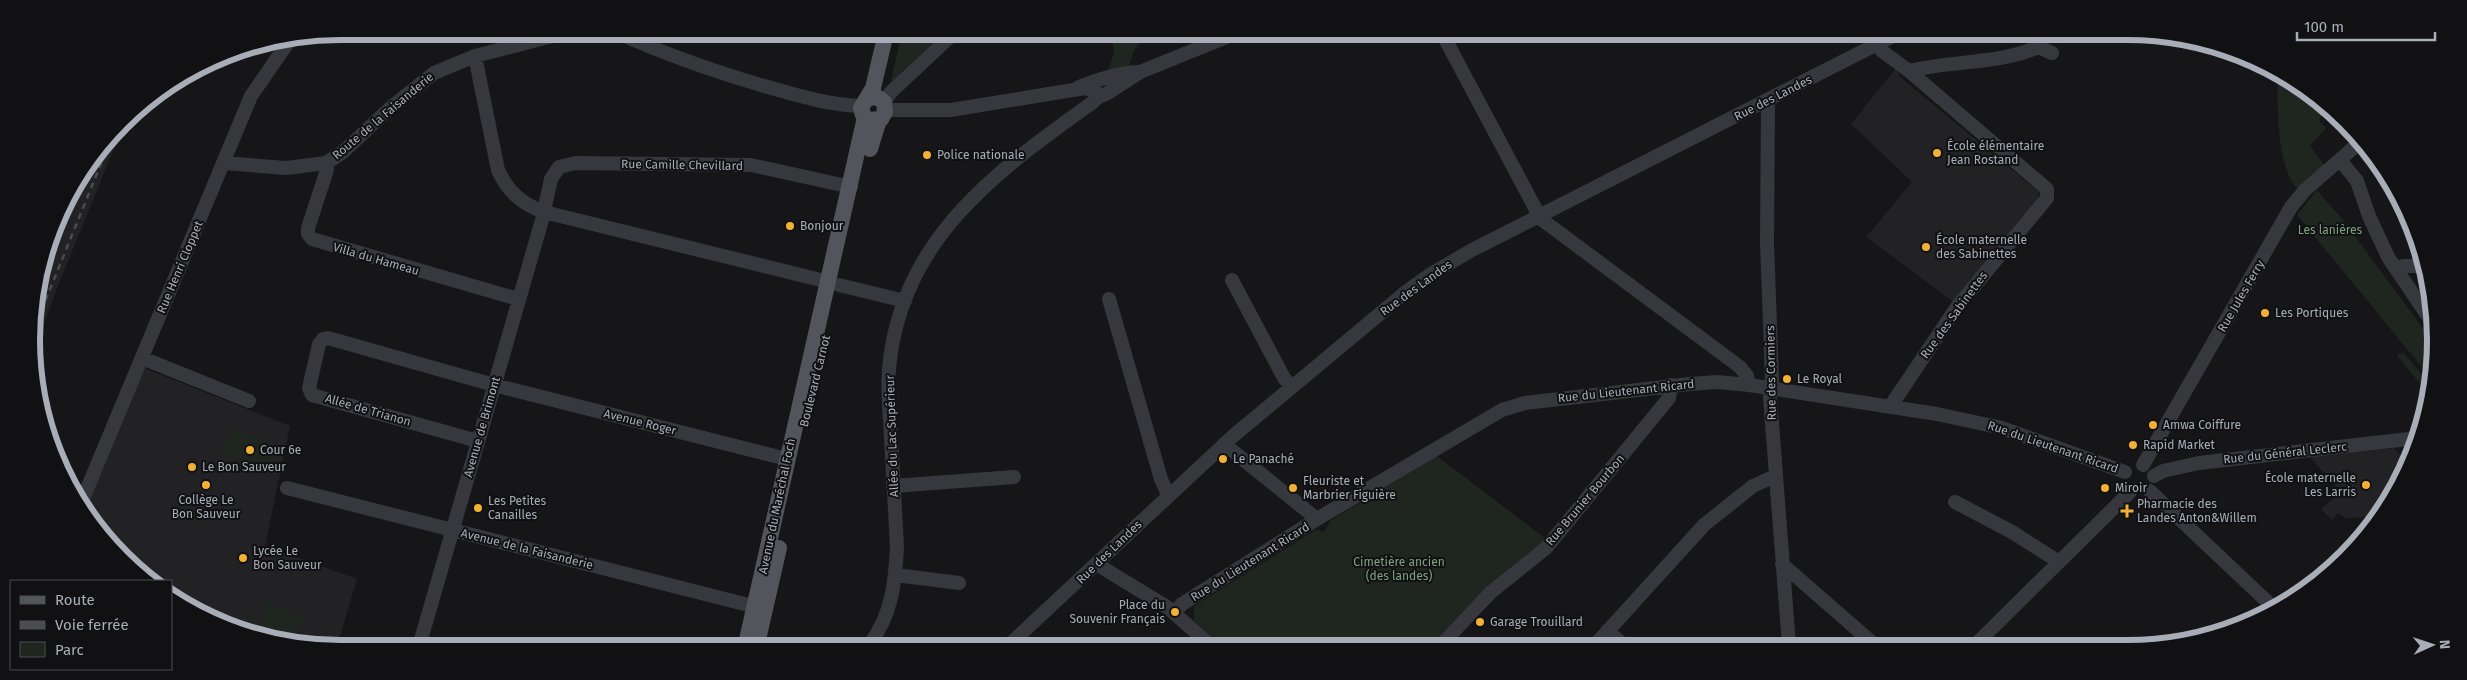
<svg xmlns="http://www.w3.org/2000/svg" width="2467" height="680" viewBox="0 0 2467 680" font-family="'Fira Sans',sans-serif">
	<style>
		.built { fill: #222225 }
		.green { fill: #1e261f }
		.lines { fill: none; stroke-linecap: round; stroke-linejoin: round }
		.minor { stroke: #37383d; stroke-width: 14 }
		.major { stroke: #53555c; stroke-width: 16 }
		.rail { stroke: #4a4c52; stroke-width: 2.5; stroke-dasharray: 6 5; stroke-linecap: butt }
		.poi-dot { fill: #f2b134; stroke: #111113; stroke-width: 2 }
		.labels { text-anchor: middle; stroke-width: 4; stroke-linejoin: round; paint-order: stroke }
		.street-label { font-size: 12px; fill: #a8adb8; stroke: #111113 }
		.poi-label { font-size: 12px; fill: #a8adb8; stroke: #111113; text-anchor: start }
		.park-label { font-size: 12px; fill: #7fa381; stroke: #111113 }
		.rim { fill: none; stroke: #a8adb8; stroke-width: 6 }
	</style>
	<rect width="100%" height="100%" fill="#161618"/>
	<!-- built -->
	<path class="built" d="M1896,68l3,8 141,117 -3,4 4,4 -86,102 -89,-66 46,-55 -61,-58z
		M124,124l-64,157 -25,66 -3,-27 13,-50 37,-92z
		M144,368l146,58 -25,120 92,33 -19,64h-58l-95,-36 -14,-12v-14h-15l-61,-53 -10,-21z
		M2394,448l14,17 -4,12 -29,40 -30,1 -7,-5 -6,7 -11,-11 20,-17 -31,-35z"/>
	<!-- green -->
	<path class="green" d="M902,33h41l-53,51z
		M1111,34h34l-12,19 -4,13 -22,7 7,-20z
		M2277,74l21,9 26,26 -5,12 7,7 -16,18 15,20 -27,24c-22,-24 -20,-83 -21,-116z
		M2317,190l27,31 86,117v39l-133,-162z
		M2403,352l27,32 -2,9 -31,-37z
		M231,428l47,19 -10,25 -47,-20z
		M1437,456l109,83 -57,45 -58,61h-210l-27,-24v-15l123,-77 7,3 7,-12z
		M267,603l37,15 -10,25h-14l-26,-10z"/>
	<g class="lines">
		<!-- minor -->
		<path class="minor" d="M616,32c48,22 97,39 148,54 32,9 64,19 98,20
			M1443,35l98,184 199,148 7,9 2,9
			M1878,44l4,7 27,20 138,118v9l-90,109 -67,100
			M475,56l23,114c10,22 24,34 46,42l285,70
			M1909,71c43,-11 88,-6 129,-24l14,6
			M1079,87c20,-8 38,-14 59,-15
			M1098,97l8,-3 34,-22 94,-38
			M1768,101l-1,142 5,136 -2,18 19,248
			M884,102l7,-10 63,-59
			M886,110h65l134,-22 11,4 2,5
			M2340,160l17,21 12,35 19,41 42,62
			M224,163l62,5 40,-5 17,-11 46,-43 45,-36 41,-17 93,-24
			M326,163l1,7 -19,58v6l4,5 206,60
			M60,214l6,-15
			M2396,269l7,-3h21
			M1232,280l52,98 8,9
			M839,285l66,16
			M1109,299l52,180 7,16
			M142,358l107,43
			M478,441l-166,-46 -3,-7 10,-44 4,-5 5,-1 166,47 293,74
			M1224,444l93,75
			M2143,465l148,-258 14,-17 54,-47
			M2154,476l9,-5 36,-8 218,-25
			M893,486l121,-9
			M287,488l477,121
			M2150,491l125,118
			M82,501l169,-405 38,-55
			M1955,502l57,30 47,30
			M1098,562l5,6 64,39 42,37
			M1782,564l94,82
			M896,575l63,8
			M1174,613l8,-9 135,-85 185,-109 23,-7 165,-19 27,-2 32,3 188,29 65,14 123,44
			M1607,631l17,14
			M420,643l122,-423 9,-41 8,-12 16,-4 176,2 100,22
			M870,644c22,-30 25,-61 27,-97 -2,-37 -4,-73 -6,-110 -1,-22 -4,-45 -2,-68 11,-130 108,-198 204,-267l5,-5
			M1010,644l222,-207 174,-145 25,-18 41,-24 421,-214
			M1441,645l50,-53 55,-44 123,-150 2,-13
			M1595,645l109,-120 49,-39 22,-10
			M1974,646l156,-154"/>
		<!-- major -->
		<path class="major" d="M868,98l9,-1 7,5 1,10 -4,7 -13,1 -5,-5 -2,-7 12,-20 13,-55
			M870,149l9,-29
			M746,644l119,-527
			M757,644l22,-96"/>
		<!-- rail -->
		<path class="rail" d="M33,331l76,-187"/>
	</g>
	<!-- markers -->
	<g class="poi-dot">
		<circle cx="1937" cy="153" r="5"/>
		<circle cx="927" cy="155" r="5"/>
		<circle cx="790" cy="226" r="5"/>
		<circle cx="1926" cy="247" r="5"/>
		<circle cx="2265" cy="313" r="5"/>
		<circle cx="1787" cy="379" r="5"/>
		<circle cx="2153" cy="425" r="5"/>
		<circle cx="2133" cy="445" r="5"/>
		<circle cx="250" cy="450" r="5"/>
		<circle cx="1223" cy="459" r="5"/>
		<circle cx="192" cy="467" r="5"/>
		<circle cx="206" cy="485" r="5"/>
		<circle cx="2366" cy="485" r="5"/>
		<circle cx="1293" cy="488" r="5"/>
		<circle cx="2105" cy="488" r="5"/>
		<circle cx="478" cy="508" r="5"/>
		<path d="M2124.5 503.5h5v5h5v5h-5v5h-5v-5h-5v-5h5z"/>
		<circle cx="243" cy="558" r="5"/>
		<circle cx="1175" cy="612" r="5"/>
		<circle cx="1480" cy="622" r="5"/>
	</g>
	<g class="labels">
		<!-- street labels -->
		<g class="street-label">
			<text transform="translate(1773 98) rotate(-27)" y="4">Rue des Landes</text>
			<text transform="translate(383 116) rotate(-40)" y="4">Route de la Faisanderie</text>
			<text transform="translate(682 165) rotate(1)" y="4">Rue Camille Chevillard</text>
			<text transform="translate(376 259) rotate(16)" y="4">Villa du Hameau</text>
			<text transform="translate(180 267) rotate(-67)" y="4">Rue Henri Cloppet</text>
			<text transform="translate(1416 288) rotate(-36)" y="4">Rue des Landes</text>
			<text transform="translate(2241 296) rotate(-60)" y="4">Rue Jules Ferry</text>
			<text transform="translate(1954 315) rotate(-54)" y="4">Rue des Sabinettes</text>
			<text transform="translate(1771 373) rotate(-91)" y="4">Rue des Cormiers</text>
			<text transform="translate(815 381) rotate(-76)" y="4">Boulevard Carnot</text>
			<text transform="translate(1626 391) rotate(-6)" y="4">Rue du Lieutenant Ricard</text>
			<text transform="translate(368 410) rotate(16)" y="4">Allée de Trianon</text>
			<text transform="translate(640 422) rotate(14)" y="4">Avenue Roger</text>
			<text transform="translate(482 427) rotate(-74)" y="4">Avenue de Brimont</text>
			<text transform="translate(892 436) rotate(-92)" y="4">Allée du Lac Supérieur</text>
			<text transform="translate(2053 447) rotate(19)" y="4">Rue du Lieutenant Ricard</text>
			<text transform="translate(2285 453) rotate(-6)" y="4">Rue du Général Leclerc</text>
			<text transform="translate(1585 500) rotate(-50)" y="4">Rue Brunier Bourbon</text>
			<text transform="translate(777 506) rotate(-78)" y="4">Avenue du Maréchal Foch</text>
			<text transform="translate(527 549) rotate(14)" y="4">Avenue de la Faisanderie</text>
			<text transform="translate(1109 552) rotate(-44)" y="4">Rue des Landes</text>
			<text transform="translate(1250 562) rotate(-32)" y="4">Rue du Lieutenant Ricard</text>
		</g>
		<!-- poi labels -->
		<g class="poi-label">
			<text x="1947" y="150">École élémentaire<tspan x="1947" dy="14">Jean Rostand</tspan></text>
			<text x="937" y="159">Police nationale</text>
			<text x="800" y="230">Bonjour</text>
			<text x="1936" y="244">École maternelle<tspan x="1936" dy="14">des Sabinettes</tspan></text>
			<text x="2275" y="317">Les Portiques</text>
			<text x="1797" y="383">Le Royal</text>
			<text x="2163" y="429">Amwa Coiffure</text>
			<text x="2143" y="449">Rapid Market</text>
			<text x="260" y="454">Cour 6e</text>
			<text x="1233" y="463">Le Panaché</text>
			<text x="202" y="471">Le Bon Sauveur</text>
			<text x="2356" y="482" text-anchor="end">École maternelle<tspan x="2356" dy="14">Les Larris</tspan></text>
			<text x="1303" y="485">Fleuriste et<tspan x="1303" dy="14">Marbrier Figuière</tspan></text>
			<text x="2115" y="492">Miroir</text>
			<text x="206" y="504" text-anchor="middle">Collège Le<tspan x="206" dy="14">Bon Sauveur</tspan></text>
			<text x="488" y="505">Les Petites<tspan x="488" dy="14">Canailles</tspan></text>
			<text x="2137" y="508">Pharmacie des<tspan x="2137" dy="14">Landes Anton&amp;Willem</tspan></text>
			<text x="253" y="555">Lycée Le<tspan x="253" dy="14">Bon Sauveur</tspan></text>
			<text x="1165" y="609" text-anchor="end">Place du<tspan x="1165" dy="14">Souvenir Français</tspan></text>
			<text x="1490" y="626">Garage Trouillard</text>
		</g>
		<!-- park labels -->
		<g class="park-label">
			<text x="2330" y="234">Les lanières</text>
			<text x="1399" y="566">Cimetière ancien<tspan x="1399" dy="14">(des landes)</tspan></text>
		</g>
	</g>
	<!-- crop -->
	<path d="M0 0H2467V680H0ZM340 40H2127A300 300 0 0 1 2427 340V340A300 300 0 0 1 2127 640H340A300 300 0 0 1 40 340V340A300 300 0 0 1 340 40Z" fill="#111113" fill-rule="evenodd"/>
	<path class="rim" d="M340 40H2127A300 300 0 0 1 2427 340V340A300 300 0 0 1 2127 640H340A300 300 0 0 1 40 340V340A300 300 0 0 1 340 40Z"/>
	<!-- legend -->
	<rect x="10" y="580" width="162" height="90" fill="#111113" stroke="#4d4f55"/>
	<rect x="20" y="596" width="25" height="8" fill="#53555c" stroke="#4d4f55"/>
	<text x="55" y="605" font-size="15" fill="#a8adb8">Route</text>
	<rect x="20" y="621" width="25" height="8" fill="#4a4c52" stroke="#4d4f55"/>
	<text x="55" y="630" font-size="15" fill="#a8adb8">Voie ferrée</text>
	<rect x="20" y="642" width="25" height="15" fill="#1e261f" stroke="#4d4f55"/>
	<text x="55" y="655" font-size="15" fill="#a8adb8">Parc</text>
	<!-- north arrow -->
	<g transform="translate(2432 645) rotate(87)" stroke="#111113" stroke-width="4" paint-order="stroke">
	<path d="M0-4L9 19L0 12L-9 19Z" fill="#a8adb8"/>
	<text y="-8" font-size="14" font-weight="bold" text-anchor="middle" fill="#a8adb8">N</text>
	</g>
	<!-- scale -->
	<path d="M2297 32v8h138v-8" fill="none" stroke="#a8adb8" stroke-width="2.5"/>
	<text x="2304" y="32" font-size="15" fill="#a8adb8" stroke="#111113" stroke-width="4" paint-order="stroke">100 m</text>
</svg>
